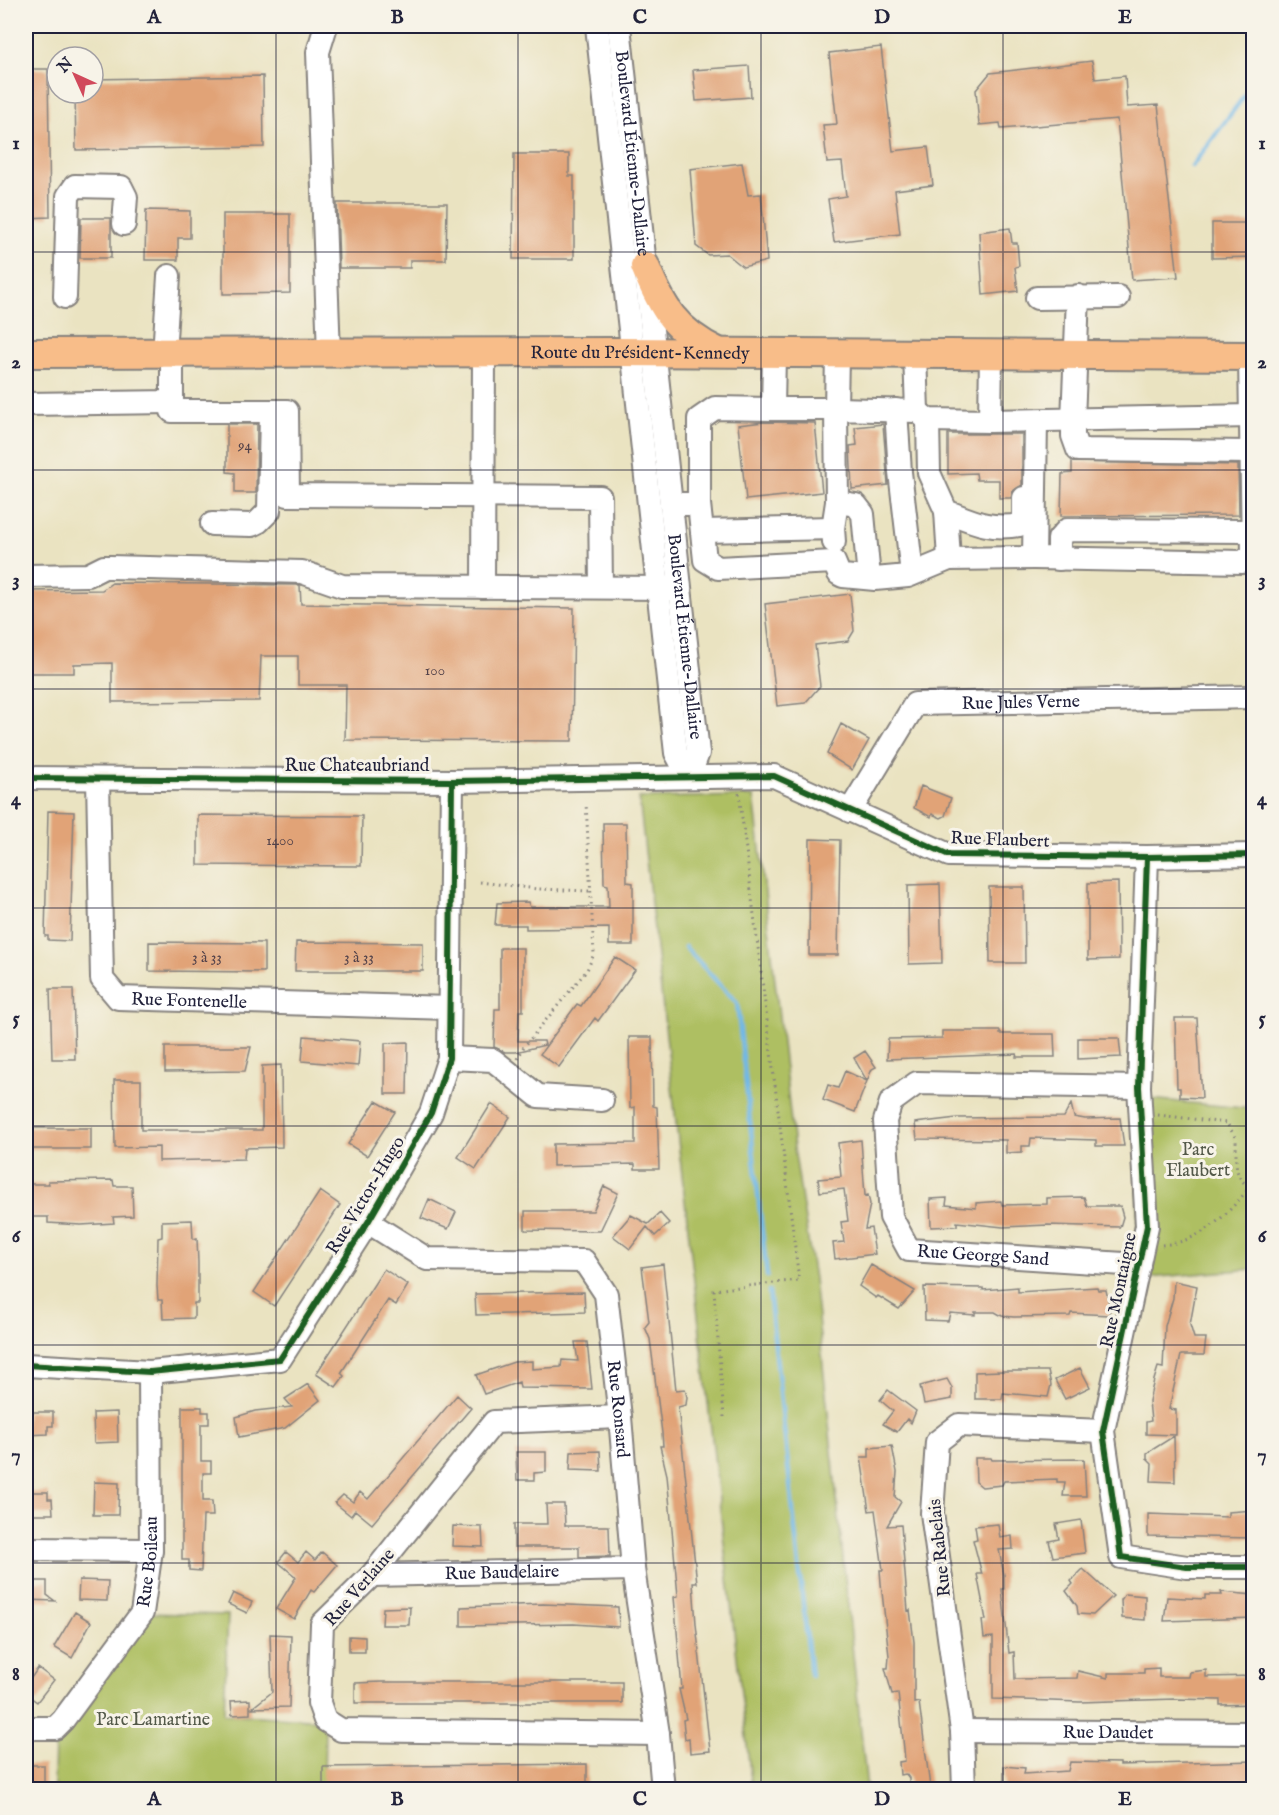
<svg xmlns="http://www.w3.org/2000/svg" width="1279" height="1815" viewBox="0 0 1279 1815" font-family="'IM FELL English',serif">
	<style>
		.green { fill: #aebf62; stroke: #68704e; stroke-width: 1.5 }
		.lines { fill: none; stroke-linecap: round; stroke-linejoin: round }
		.stream { stroke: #6fb8e7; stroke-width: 4.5 }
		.building { fill: #e1a377 }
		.minor-casing { stroke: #86827e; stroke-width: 26 }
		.major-casing { stroke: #86827e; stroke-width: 32 }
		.path { stroke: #86827e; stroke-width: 3; stroke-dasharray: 1.5 4.5; stroke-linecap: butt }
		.minor { stroke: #fff; stroke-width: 22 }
		.major { stroke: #f8bd89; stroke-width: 28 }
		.cycleway-casing { stroke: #f7f3e8; stroke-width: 10 }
		.cycleway { stroke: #1b5e20; stroke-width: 6 }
		.grid { fill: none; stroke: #22223b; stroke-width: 1.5; stroke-opacity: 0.55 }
		.labels { text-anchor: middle; stroke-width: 6; stroke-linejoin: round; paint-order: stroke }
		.number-label { font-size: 15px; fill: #52424a }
		.street-label { font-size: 18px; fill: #22223b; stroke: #f7f3e8 }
		.park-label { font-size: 18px; fill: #535949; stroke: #f7f3e8 }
		.neatline { fill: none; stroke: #22223b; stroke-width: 2 }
		.grid-label { font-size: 20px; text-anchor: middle; font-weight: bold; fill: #22223b }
	</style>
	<rect width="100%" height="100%" fill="#f7f3e8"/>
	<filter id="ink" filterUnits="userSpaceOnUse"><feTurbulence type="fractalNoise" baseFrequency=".0167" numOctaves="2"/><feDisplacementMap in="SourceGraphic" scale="12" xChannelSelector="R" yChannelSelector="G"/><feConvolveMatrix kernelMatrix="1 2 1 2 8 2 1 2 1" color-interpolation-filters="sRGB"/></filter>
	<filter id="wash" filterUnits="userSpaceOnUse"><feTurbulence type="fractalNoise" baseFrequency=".008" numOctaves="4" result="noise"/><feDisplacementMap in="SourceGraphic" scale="24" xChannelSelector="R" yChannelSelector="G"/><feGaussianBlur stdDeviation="1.35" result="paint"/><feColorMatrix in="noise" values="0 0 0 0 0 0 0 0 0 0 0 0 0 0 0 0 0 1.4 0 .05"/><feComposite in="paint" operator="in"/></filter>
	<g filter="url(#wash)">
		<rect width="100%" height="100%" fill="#eae3c1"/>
		<!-- green -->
		<path class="green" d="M754,796l40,352 20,131 53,510h-115l-113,-991z
			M1139,1098l114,11v160l-117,10z
			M142,1613l86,2 -4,99 101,6 -1,69 -270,1 1,-62z"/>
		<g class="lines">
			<!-- stream -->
			<path class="stream" d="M1192,166l62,-83
				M685,947l52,56 30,273
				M769,1291l42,385"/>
		</g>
		<g id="blocks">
			<!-- building -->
			<path class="building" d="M881,47l12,104 35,-4 5,38 -38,5 5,44 -66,8 -6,-43 18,-3 -4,-34 -15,1 -4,-38 14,-1 -8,-71z
				M1092,61l3,18 30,-3 2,31 31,-2 20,172 -46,3 -15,-161 -116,10 -1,-6 -21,2 -3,-35 14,-17z
				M749,66l2,31 -55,4 -3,-31z
				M26,69h22l2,148 -24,1z
				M263,76l1,71 -188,3 -1,-57h18v-14z
				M514,154h55v22h5v83h-61z
				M742,163l6,32 13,-1 6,67 -24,6 -16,-13 -19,1 -12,-9 -6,-77z
				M337,203h110l-1,57h-36v8h-71z
				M146,210l44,1v27h-12v22h-33z
				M223,214h67v79l-67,1z
				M81,218h30v40h-31z
				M1212,223h42v34l-42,1z
				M1010,228l2,15h5l2,23 -4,1 3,24 -35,4 -4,-63z
				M764,422l51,1 7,69 -76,8 -8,-75z
				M227,424h30l-1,69h-21v-20l-8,-1z
				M883,424l5,61 -36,4 -2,-43 7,-1 -2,-18z
				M948,434h74v51l-9,6 -2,7h-12v-18h-22l-1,-7 -28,1z
				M1072,462l166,3 1,50 -178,1 1,-42 10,-1z
				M112,583l188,2 1,19 273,4 -2,133 -227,-1 1,-55h-48v-29h-37l-2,45 -147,1v-39l-38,1v9h-48v-82l76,-1z
				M850,594l4,37 -6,10 -33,4 5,41 -15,17 -28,3 -12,-102z
				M841,724l28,16 -17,30 -25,-16z
				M921,786l30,12 -6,18 -4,2 -9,-4 -1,3 -17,-9z
				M48,811l26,1 -4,129 -22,-1v-4h-3z
				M198,815l164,1 -1,50 -163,-1z
				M603,823h23l1,59 6,1v62h-24v-17l-83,1v-4h-31l2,-22 31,-1 2,5h79l-1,-22 -4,-1z
				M810,839l30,1 -2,115h-29z
				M1118,882l1,77 -31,1v-77z
				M940,884l2,79 -33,1 -1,-79z
				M989,887h35l1,76h-35z
				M149,942l115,1v29l-115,-1z
				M296,942l127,1v28h-128z
				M500,948h23v63h-4l-1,30h26l1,4 -29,7h-11l-11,-5 1,-38h5z
				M615,957l20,13 -37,51 -3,-3 -36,49 -19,-13 37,-50 4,2z
				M50,989h23l2,70h-23z
				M1175,1018h22l5,80 -22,-1v-9h-3z
				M942,1031h58v3h54l1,23h-39l1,-3 -130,5 1,-20 54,-1z
				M304,1036l56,5 -2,25 -56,-5z
				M629,1037h23l1,69 4,1 2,62h-24v-5l-82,2v-22l82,-1v-36l-5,1z
				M1078,1038h41l2,19 -43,2z
				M408,1042l-1,52h-22v-51z
				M165,1047h86l-6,24 -80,1z
				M865,1051l11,16 -4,2 -5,12 -13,-23z
				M281,1065l1,82 -37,1 -1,11 -85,2v-14l-44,1 -1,-68h27v50h121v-64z
				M845,1071l22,10 -12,31 -32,-12 5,-15 10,3z
				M376,1101l19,11 -28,44 -19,-12z
				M491,1104l19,13 -34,52 -18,-12z
				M1071,1104l3,13 11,2 35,-1 4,28h-28v-6l-65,-2 -1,8h-8v6l-16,1v-13l-89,-1 -2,-16 42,-5 107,-1z
				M26,1128h65v21h-65z
				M861,1140l4,56 3,-1 2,9 -5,25 6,-1 4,26 -40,5 -2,-16 11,-1 -3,-20 7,-1 -4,-32 -24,3 -2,-13 23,-2 -3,-34z
				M113,1180l1,6h18l1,30 -20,1 1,6 -33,2 -33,-2v-6h-17l-1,-33h19l-1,-3z
				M604,1186l14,7 -18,38 -75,-1v-19h68z
				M320,1191l20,14 -66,101 -20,-14z
				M1084,1197l3,9h33l3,11 -3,10 -72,-2 -45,2 -46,-5v4l-26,1 -1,-28 17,-1 -1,7 30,3v-5l25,-2 1,4 45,-1v-6z
				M429,1199l27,13 -8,17 -27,-11z
				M660,1213l9,10 -14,13 -8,-9 -17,22 -17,-13 18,-21 17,9z
				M192,1220l1,19 4,-1 1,25v40h-4v15l-31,1 -1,-19h-4l-1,-14 1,-48 4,-1v-16z
				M663,1264l13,126 9,-1 2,8 -1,8 -8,2 19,176h-4l3,41 14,127 -20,2 -1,-15 -4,1 -2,-19 3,-1 -7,-30h3l-8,-92 4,-1 -11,-121 -7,-29h3l-1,-13 -12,-94 -5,-12 4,-5 -7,-55z
				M871,1265l44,26 -16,18 -21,-13 -2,2 -17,-12z
				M384,1269l24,16 -12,20 -8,-5 -47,73 3,3 -8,11 -20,-13z
				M1174,1281l23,5 -7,39 4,13h12l-2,17h-23l-12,54 7,1v25l-30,-1v-12l5,-1 -2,-20 5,-21 4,-13 5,1 2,-42 8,-28z
				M924,1287l59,1v2l35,-3v5l79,-5 1,3h8l4,18 -1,7 -38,-2 -1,3 -56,1 -12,-1 -7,-4h-20v3l-25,-2 -2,8 -23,-1z
				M584,1292l1,20 -109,3 -1,-21z
				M575,1342h12l5,47 -72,-1 -1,-6 -35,12 -8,-19 38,-13 18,-1v8l29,-2 1,-7 16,1z
				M1080,1368l10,19 -25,12 -10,-19z
				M1002,1371h46l3,14 -3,12 -45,-4 -1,6h-27v-27z
				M947,1379l5,9v11l-28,5 -4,-18z
				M308,1384l12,16 -35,28 -46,9 -3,-20 19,-6 37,-4 -7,-8z
				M888,1390l28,21 -5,12 -4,-4 -10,13 -14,-8 10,-13 -13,-11z
				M457,1395l14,13 -99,116 -17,-14 -4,6 -16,-13 8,-8 10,7 7,-10 8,7z
				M182,1407h20v5h7v12h-8v37h10v12h-8v28h9l1,15h-10l-2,55 -12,-1v-10h-7z
				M26,1412h27v14h-5v8l-22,1z
				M117,1412l1,30 -24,1 -1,-30z
				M1174,1436l1,46 -24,-1 1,-17 -5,-5v-6z
				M892,1446l5,26 -2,25 6,5 -14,24 14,-1 7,86 2,-1 4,32v61l5,-1 11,85 -21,2v-11l-3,-4 -6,1 -1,-13 6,-1 -1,-12 -6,-56 -6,1 -7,-26h3l1,-12 -8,-73 -1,-13h3l-8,-60 -6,1 -8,-54h8v-9z
				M600,1451l1,20 -31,-1 1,-18z
				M516,1452h30v20l-12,1v7h-17z
				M975,1458h16l1,2 92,-1 2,37h-23l2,-14h-8v-3l-53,2 -2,4 -20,2 -6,-5z
				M94,1482l25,1 -1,32h-25z
				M26,1492h22v7h4l1,15h-27z
				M546,1504h18l1,22h44l1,30 -31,1v-10h-65v-23h33z
				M1254,1510v28l-106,-2v-22l80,3v-5z
				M1081,1520l4,33 -32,4 -4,-16 10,-2 -3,-15z
				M998,1524l2,14 12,-2 1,13 -14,1 5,25v14h-2l7,64 5,-1 1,27 62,-1 1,-7 30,7v-5h36v-4l15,-1v9h30l1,-5 16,-2v7l48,-1v28l-34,1v-5l-44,-1 -96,3 -87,-3v-62l-9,1 -2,-18h4l-9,-46h5l-9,-34 4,-1 -2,-13z
				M453,1526l29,1 1,20 -31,-1z
				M286,1552l12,10 8,-10 9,8 7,-8 15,13 -23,27 -3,-2 -17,29 -18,-10 20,-32 -18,-15z
				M1083,1569l30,27 -20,19 -15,-1 -1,-8 -11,-15 7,-7 -2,-3z
				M79,1580l29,1 -1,20 -29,-1z
				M26,1581h21v14l8,6 -29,-1z
				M1221,1592l33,3v23l-90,3 3,-24 38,2v-4h17z
				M233,1593l19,9 -5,11 -19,-9z
				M1125,1594l20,2v24l-23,-2 -1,-18z
				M543,1604l75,3 1,20 -45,-3 -113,2v-19z
				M410,1607l-1,18h-27l1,-17z
				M75,1612l16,10 -19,36 -18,-11z
				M270,1634l21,1 -2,72 -37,1 20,-16z
				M349,1636l16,1v15h-16z
				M38,1668l16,12 -17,22 -11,-8v-9z
				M383,1682h239v21h-267v-20z
				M250,1700v14l-18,1 -1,-14z
				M1254,1761v26l-175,-3 1,6h-76v-24l21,2 -1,6 44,-3 2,-9 50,1v2z
				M587,1764v23l-221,2 -1,-2 -42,-1v-19z
				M26,1765h18v22l-18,1z"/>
		</g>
	</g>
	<g filter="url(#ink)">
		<use href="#blocks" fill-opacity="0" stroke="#86827e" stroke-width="1.5"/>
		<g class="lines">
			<!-- minor casing -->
			<g class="minor-casing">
				<g id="minor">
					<path d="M326,26l-8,26 11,302"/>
					<path d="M597,26l79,727 13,24"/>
					<path id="s1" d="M619,26l79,727 -9,24"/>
					<path d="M1078,296l-5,124v16l5,14 173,2"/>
					<path d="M65,297l3,-101 7,-10 46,1 5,10 -2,27"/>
					<path d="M1037,298l81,-1"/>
					<path d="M164,354l5,-78"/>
					<path d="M172,402v9h115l1,84 312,2 1,90"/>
					<path d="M26,404l146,-2v-48"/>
					<path d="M773,409h63l1,-56"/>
					<path d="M896,410l4,62 12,102"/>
					<path d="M917,411l11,9 62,1 261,-5"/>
					<path d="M928,420l1,53 17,38c28,11 43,19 74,14l4,-5v-22"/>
					<path d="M990,421l1,-67"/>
					<path d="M1036,421l-2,137 209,4 10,-8 -3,-198"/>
					<path d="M837,502l19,3 7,9 6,64"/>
					<path d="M671,504h28l6,56 13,8 116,-6 5,12 4,2 32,3 33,-3 41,-17"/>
					<path d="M699,504v-85l16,-11 58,1 1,-56"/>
					<path d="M946,511l3,48 85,-1"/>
					<path d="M212,524l40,1 6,-3 11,-11 2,-100"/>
					<path d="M833,528l4,-26 -1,-93 81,2 -2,-57"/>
					<path d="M702,531l131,-3 1,14"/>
					<path d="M1059,559v-20l8,-9 185,1"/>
					<path d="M26,576l62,-1 16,-8h6l192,5 40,14 332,2"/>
					<path d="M483,587l1,-234"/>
					<path d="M26,778l426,3 322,-5 175,79 198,2 107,-2"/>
					<path id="s2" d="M98,779l4,200 16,19 331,10"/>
					<path id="s3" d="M850,811l65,-107 339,-7"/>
					<path d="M1147,857l-8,230 8,139 -44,205 18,126 66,10h67"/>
					<path d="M449,1058l44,2 45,36 64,4"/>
					<path id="s4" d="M1139,1087l-222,-4 -26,19 -6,19 6,96 18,33 230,15"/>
					<path id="s5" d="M368,1222l59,37 157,2 22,33 14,123 13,152 25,165 5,56"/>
					<path d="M26,1365l124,7 130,-13 88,-137 63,-109 18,-55 3,-277"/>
					<path d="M620,1417l-126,5 -122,153 -50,49 -3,79 6,17 16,10 317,4"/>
					<path d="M26,1549l125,1"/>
					<path id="s6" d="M372,1575l261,-6"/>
					<path id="s7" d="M26,1728h29l8,-8 79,-107 9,-63 -1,-178"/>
					<path id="s8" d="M962,1731l292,2"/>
					<path d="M964,1790l-2,-59 -30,-218 5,-71 22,-17 144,6"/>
				</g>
			</g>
			<!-- major casing -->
			<g class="major-casing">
				<g id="major">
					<path d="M645,266c17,42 30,65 73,86"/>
					<path id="s9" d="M26,353l591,-1 637,4"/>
				</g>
			</g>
			<!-- path -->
			<path class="path" d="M480,882l58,7 51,2
				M518,1059l5,-11 64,-78 7,-16 -8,-151
				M1158,1115l69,8c3,6 8,12 9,18 1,17 -5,40 18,47
				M1162,1245c39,-3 64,-29 87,-57
				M724,1417l-10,-127 85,-10 -60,-487"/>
			<!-- minor -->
			<use href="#minor" class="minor"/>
			<!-- major -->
			<use href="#major" class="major"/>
			<!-- cycleway casing -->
			<g class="cycleway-casing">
				<path id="cycleway" d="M26,778l426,3 322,-5 175,79 198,2 107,-2
					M1147,857l-8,230 8,139 -44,205 18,126 66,10h67
					M26,1365l124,7 130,-13 88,-137 63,-109 18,-55 3,-277"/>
			</g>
			<!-- cycleway -->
			<use href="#cycleway" class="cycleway"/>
		</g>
	</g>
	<!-- grid -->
	<path class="grid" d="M276,26v1764M518,26v1764M761,26v1764M1003,26v1764M26,252h1228M26,470h1228M26,689h1228M26,908h1228M26,1126h1228M26,1345h1228M26,1563h1228"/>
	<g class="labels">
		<!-- number labels -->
		<g class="number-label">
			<text x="245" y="450">94</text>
			<text x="435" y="675">100</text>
			<text x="280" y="845">1400</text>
			<text x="207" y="962">3 à 33</text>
			<text x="359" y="962">3 à 33</text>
		</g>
		<!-- street labels -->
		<g class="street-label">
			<text dy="6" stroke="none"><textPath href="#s1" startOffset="128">Boulevard Étienne-Dallaire</textPath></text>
			<text dy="6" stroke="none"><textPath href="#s9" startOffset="614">Route du Président-Kennedy</textPath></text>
			<text dy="6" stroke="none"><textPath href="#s1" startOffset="614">Boulevard Étienne-Dallaire</textPath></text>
			<text dy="6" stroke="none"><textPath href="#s3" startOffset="231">Rue Jules Verne</textPath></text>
			<text x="357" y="771">Rue Chateaubriand</text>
			<text transform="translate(1000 839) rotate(2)" y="6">Rue Flaubert</text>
			<text dy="6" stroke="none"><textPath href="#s2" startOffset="296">Rue Fontenelle</textPath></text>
			<text transform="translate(365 1195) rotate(-59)" y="6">Rue Victor-Hugo</text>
			<text dy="6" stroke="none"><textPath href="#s4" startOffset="482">Rue George Sand</textPath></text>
			<text transform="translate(1118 1290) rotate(-78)" y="6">Rue Montaigne</text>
			<text dy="6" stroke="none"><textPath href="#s5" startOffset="382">Rue Ronsard</textPath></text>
			<text transform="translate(939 1548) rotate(-96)" y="6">Rue Rabelais</text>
			<text dy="6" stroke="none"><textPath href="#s7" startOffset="225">Rue Boileau</textPath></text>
			<text dy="6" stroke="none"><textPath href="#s6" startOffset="130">Rue Baudelaire</textPath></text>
			<text transform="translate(359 1587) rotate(-49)" y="6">Rue Verlaine</text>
			<text dy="6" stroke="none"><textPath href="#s8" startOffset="146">Rue Daudet</textPath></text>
		</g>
		<!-- park labels -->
		<g class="park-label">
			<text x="1198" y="1155">Parc<tspan x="1198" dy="21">Flaubert</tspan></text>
			<text x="153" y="1725">Parc Lamartine</text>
		</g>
	</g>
	<!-- margin -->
	<rect width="1279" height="1815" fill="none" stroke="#f7f3e8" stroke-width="66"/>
	<!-- north arrow -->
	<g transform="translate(75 75) rotate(315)"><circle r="28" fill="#f7f3e8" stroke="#a29fa3" stroke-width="1.5"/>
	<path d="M0-4.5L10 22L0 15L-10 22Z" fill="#d1495b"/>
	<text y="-9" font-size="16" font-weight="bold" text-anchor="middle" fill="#22223b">N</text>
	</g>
	<rect x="33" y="33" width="1213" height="1749" class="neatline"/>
	<g class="grid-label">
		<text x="154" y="23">A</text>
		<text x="397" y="23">B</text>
		<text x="640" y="23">C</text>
		<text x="882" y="23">D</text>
		<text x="1125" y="23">E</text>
		<text x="16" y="149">1</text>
		<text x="1262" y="149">1</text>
		<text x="16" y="368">2</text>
		<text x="1262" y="368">2</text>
		<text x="16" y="586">3</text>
		<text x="1262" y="586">3</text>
		<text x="16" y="805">4</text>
		<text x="1262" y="805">4</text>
		<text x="16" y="1024">5</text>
		<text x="1262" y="1024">5</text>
		<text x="16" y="1242">6</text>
		<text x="1262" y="1242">6</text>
		<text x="16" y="1461">7</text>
		<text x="1262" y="1461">7</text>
		<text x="16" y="1680">8</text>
		<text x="1262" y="1680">8</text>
		<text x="154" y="1805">A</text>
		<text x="397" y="1805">B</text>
		<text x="640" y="1805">C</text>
		<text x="882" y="1805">D</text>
		<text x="1125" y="1805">E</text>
	</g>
</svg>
